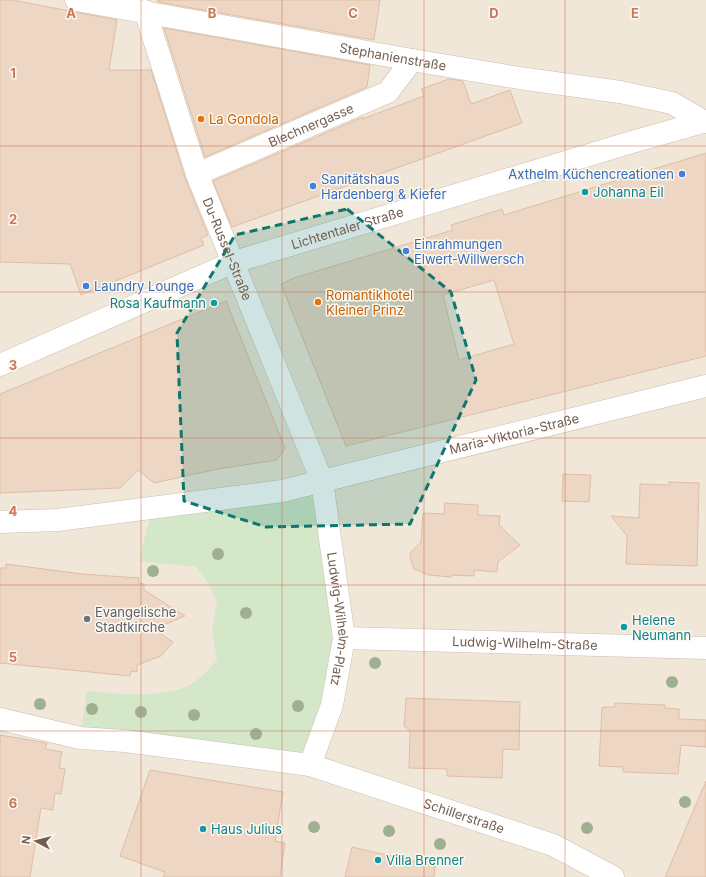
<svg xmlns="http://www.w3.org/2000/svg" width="706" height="877" viewBox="0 0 706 877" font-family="Inter,sans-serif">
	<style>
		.residential { fill: #f1e7d8 }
		.green { fill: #d4e7c9 }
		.building { fill: #edd6c3; stroke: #debea5; fill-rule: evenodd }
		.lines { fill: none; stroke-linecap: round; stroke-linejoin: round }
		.minor-casing { stroke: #ccbdb0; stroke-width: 23 }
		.minor { stroke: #fff; stroke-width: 22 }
		.tree { fill: #9fb090 }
		.marked { fill: #0f766e; fill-opacity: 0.2; stroke: #0f766e; stroke-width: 3; stroke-dasharray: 8 5; stroke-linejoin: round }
		.grid { fill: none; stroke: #c97759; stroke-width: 1; stroke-opacity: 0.55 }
		.food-dot { fill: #e8710a; stroke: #fdf8ef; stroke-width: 1.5 }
		.shop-dot { fill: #3f7fe0; stroke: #fdf8ef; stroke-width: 1.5 }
		.culture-dot { fill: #0f9aa8; stroke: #fdf8ef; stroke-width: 1.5 }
		.worship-dot { fill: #6b7280; stroke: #fdf8ef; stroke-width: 1.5 }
		.labels { text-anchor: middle; stroke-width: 3; stroke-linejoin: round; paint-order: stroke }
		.street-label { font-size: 13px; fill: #735d4f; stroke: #fdf8ef }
		.food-label { font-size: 13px; fill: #c56008; stroke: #fdf8ef; text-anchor: start }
		.shop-label { font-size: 13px; fill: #366cbe; stroke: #fdf8ef; text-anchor: start }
		.culture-label { font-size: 13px; fill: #0d838f; stroke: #fdf8ef; text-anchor: start }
		.worship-label { font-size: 13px; fill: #5b616d; stroke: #fdf8ef; text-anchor: start }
		.grid-label { font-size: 13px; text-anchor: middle; font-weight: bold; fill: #c97759; stroke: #fdf8ef; stroke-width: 3; stroke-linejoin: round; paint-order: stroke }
	</style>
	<rect width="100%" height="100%" fill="#fbf5e9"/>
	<!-- residential -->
	<path class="residential" d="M0,0h706v877h-706z"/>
	<!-- green -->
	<path class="green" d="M322,481l22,157 -34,127 -230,-27 7,-47c30,3 86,9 110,-11 7,-6 14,-13 20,-20l-5,-29 5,-29 -9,-19 -12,-16 -57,-6 13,-52z"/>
	<!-- building -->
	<path class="building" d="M0,0h12l105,20 -8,50h42l34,108 23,57 -7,3 3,7 -123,50 -11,-31 -70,-2z
		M157,0h223l-6,40 -216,-38z
		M164,28l206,37 -3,22 -162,70z
		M449,79l14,2 8,23 39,-14 12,33 -290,104 -19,-46 150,-64 -1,2 62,-23 -3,-7z
		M706,153v203l-360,90 -65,-162 13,-6 159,-48 -2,-5 51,-16 2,6zM494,280l20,64 -55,16 -16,-65z
		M226,301l59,147 -8,12 -59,9 -64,14 -16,-13 -18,18 -120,5v-99z
		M563,474l28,1 -2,27 -27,-1z
		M669,482l30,1 -2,83 -71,-2 1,-28 -16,-20 28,2 1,-34 29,1z
		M445,503l33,2v10l22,1 -1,9 21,20 -22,17 -1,10 -23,-2v6l-23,-1v2l-22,-2 -15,-6 -4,-12 1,-5 10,-10 2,-29 21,1z
		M6,564l76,10 57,4 -1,5 6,1v6l41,26 -31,13 19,13 -12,14 -24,9v7l-6,-1 -1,5 -130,-13v-95h6z
		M406,698l114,4 -1,48 -16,-1 -1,29 -55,-2v-7l-38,-1 1,-38 -6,-4z
		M615,703l50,2v3l14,1v10l27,1v27l-25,-2 -3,29 -55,-2v-5l-24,-1 3,-59h13z
		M0,735l47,8 -2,6 17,3 -3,16 6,1 -4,25 -6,-1 -2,17 -12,-2 -11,69h-30z
		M150,770l133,22 -8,49 10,2 -5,34h-117l2,-5 -45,-16z
		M706,781v96h-41z
		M352,847l83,19 -1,11h-89z"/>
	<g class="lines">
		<!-- minor casing -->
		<g class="minor-casing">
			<g id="minor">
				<path id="s1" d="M76,0l336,60 107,18 101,14 52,11 33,19"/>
				<path id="s2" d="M145,11l52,163 125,307 22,157 -12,67 -22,60"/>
				<path id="s3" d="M197,174l191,-82 24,-32"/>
				<path id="s4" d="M0,365l234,-103 398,-120 74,-21"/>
				<path id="s5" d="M0,522l58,-2 224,-29 424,-105"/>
				<path id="s6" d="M344,638l362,10"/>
				<path id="s7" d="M0,719l80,19 45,3 185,24 243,80 60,32"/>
			</g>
		</g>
		<!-- minor -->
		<use href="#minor" class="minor"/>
	</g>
	<!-- trees -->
	<g class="tree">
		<circle cx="218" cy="554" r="6"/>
		<circle cx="153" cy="571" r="6"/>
		<circle cx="246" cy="613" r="6"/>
		<circle cx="375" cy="663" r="6"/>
		<circle cx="672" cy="682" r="6"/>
		<circle cx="40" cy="704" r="6"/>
		<circle cx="298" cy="706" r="6"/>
		<circle cx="92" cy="709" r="6"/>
		<circle cx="141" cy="712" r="6"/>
		<circle cx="194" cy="715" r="6"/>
		<circle cx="256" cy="734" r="6"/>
		<circle cx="685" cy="802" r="6"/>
		<circle cx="314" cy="827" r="6"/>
		<circle cx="587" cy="828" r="6"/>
		<circle cx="389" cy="831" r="6"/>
		<circle cx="440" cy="844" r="6"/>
	</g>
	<!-- marked area -->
	<path class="marked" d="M347,209l104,83 25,88 -66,144 -144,3 -82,-26 -7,-168 58,-98z"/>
	<!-- grid -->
	<path class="grid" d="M141,0v877M282,0v877M424,0v877M565,0v877M0,146h706M0,292h706M0,438h706M0,585h706M0,731h706"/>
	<!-- markers -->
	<g class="food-dot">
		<circle cx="201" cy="119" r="4"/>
		<circle cx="318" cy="302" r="4"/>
	</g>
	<g class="shop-dot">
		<circle cx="682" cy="174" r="4"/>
		<circle cx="313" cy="186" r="4"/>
		<circle cx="406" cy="251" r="4"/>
		<circle cx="86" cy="286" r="4"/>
	</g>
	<g class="culture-dot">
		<circle cx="585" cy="192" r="4"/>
		<circle cx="214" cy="303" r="4"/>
		<circle cx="624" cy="627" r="4"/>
		<circle cx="203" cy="829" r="4"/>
		<circle cx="378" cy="860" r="4"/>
	</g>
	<circle class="worship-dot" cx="87" cy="619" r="4"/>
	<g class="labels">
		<!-- street labels -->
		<g class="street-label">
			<text dy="5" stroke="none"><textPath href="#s1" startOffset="322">Stephanienstraße</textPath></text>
			<text dy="5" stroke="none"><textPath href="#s3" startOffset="124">Blechnergasse</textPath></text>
			<text dy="5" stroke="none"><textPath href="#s4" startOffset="374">Lichtentaler Straße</textPath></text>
			<text dy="5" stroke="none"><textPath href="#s2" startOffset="252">Du-Russel-Straße</textPath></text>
			<text dy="5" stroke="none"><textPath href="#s5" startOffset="523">Maria-Viktoria-Straße</textPath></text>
			<text dy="5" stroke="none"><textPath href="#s2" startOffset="642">Ludwig-Wilhelm-Platz</textPath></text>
			<text dy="5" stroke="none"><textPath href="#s6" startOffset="181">Ludwig-Wilhelm-Straße</textPath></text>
			<text dy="5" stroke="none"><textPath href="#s7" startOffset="476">Schillerstraße</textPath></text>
		</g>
		<!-- food labels -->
		<g class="food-label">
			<text x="209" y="124">La Gondola</text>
			<text x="326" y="300">Romantikhotel<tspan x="326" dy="15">Kleiner Prinz</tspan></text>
		</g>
		<!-- shop labels -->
		<g class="shop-label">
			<text x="674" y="179" text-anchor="end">Axthelm Küchencreationen</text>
			<text x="321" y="184">Sanitätshaus<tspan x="321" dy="15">Hardenberg &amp; Kiefer</tspan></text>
			<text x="414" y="249">Einrahmungen<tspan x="414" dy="15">Elwert-Willwersch</tspan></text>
			<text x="94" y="291">Laundry Lounge</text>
		</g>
		<!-- culture labels -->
		<g class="culture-label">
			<text x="593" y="197">Johanna Eil</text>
			<text x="206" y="308" text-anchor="end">Rosa Kaufmann</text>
			<text x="632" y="625">Helene<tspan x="632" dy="15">Neumann</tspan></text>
			<text x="211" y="834">Haus Julius</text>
			<text x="386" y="865">Villa Brenner</text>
		</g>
		<!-- worship labels -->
		<g class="worship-label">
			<text x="95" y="617">Evangelische<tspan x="95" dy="15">Stadtkirche</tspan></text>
		</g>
	</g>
	<g class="grid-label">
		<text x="71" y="18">A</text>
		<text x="212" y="18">B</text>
		<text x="353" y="18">C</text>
		<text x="494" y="18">D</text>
		<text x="635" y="18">E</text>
		<text x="13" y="78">1</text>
		<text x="13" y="224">2</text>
		<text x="13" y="370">3</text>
		<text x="13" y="516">4</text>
		<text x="13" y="662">5</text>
		<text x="13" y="808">6</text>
	</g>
	<!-- north arrow -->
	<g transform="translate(36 841) rotate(277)" stroke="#fdf8ef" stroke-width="3" paint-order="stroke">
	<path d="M0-3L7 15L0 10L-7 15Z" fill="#735d4f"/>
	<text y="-6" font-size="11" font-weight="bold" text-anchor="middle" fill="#735d4f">N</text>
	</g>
</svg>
